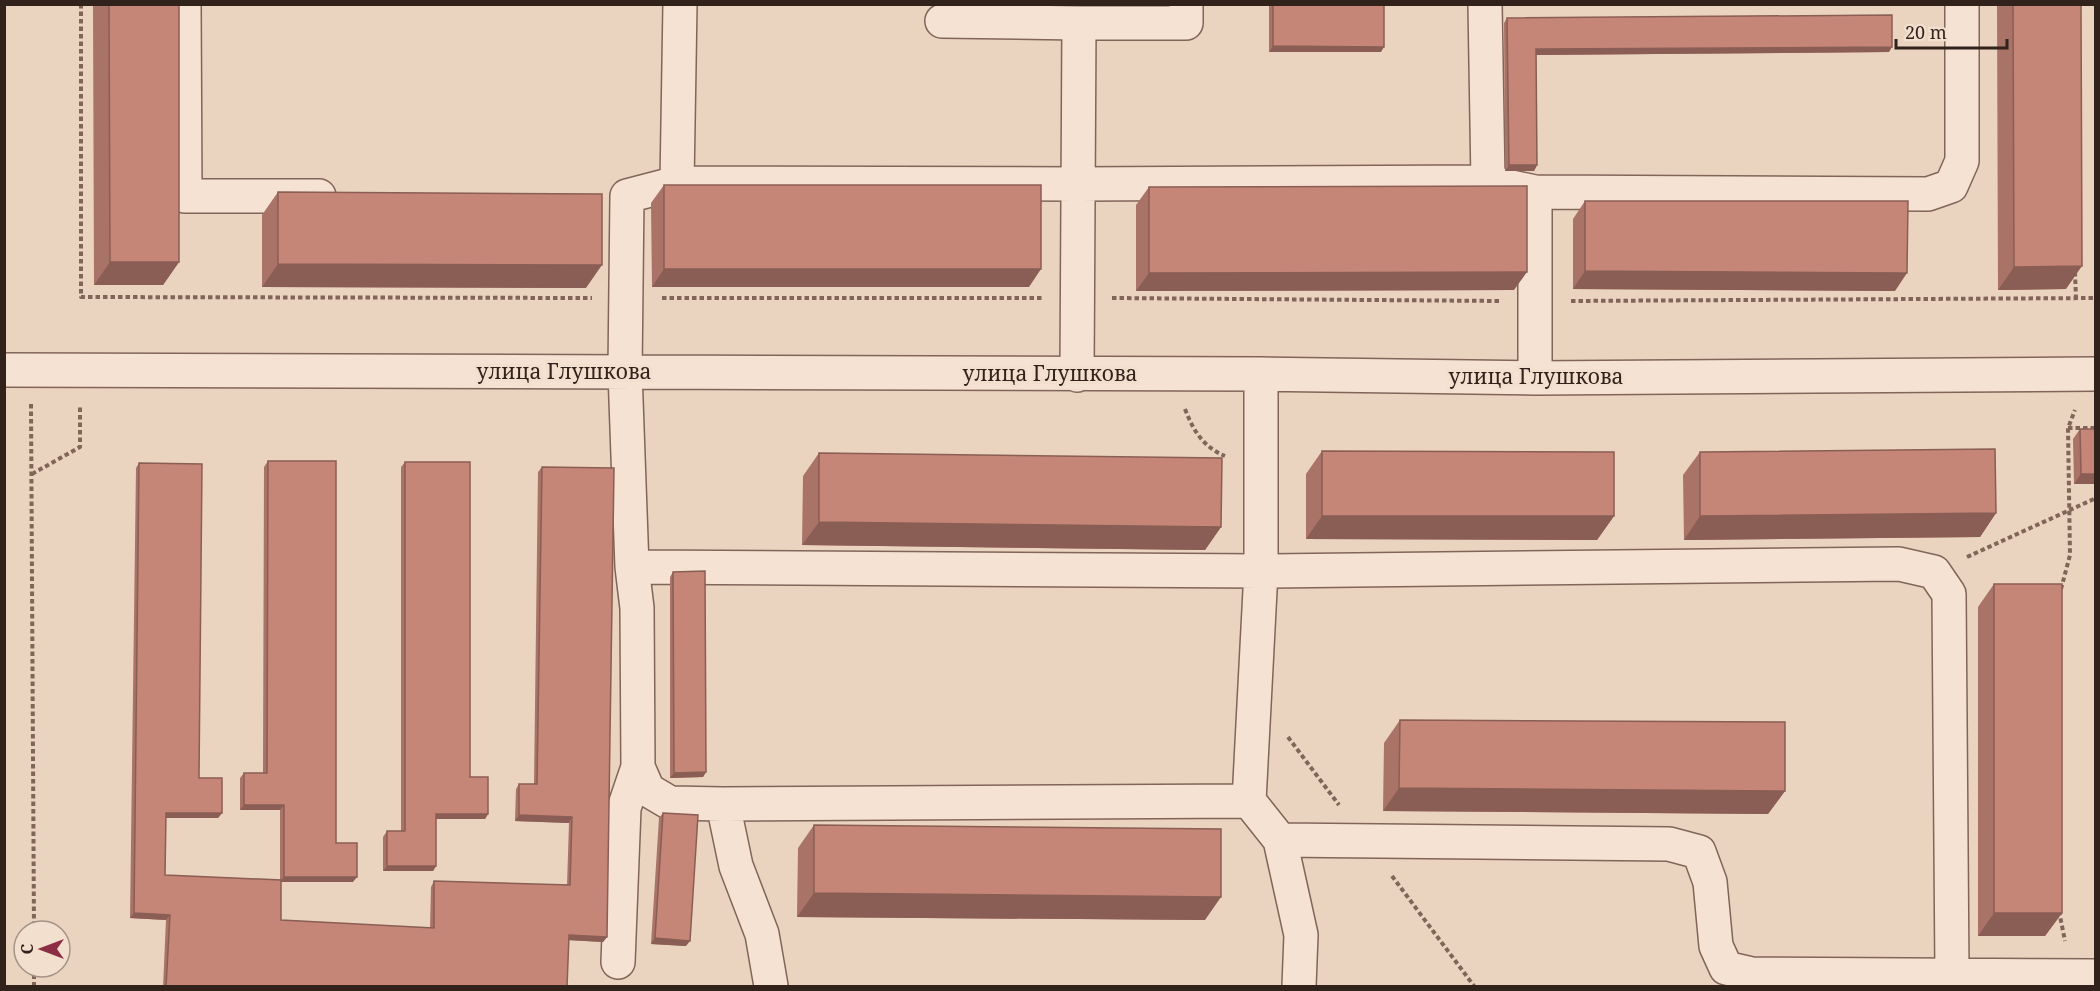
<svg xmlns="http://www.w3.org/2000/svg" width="2100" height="991" viewBox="0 0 2100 991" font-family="'Noto Serif',serif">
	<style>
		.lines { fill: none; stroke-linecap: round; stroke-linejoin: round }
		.minor-casing { stroke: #816559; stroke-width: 36 }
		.path { stroke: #816559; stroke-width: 4; stroke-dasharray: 4.5 3; stroke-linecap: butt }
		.minor { stroke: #f5e2d2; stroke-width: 33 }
		.wall { fill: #a97367 }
		.shaded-wall { fill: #8a5e54 }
		.building { fill: #c58678; stroke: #8a5e54; stroke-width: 1.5 }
		.labels { text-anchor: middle; stroke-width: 6; stroke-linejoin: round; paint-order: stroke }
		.street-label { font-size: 21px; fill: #32221c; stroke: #f2dfce }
	</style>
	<rect width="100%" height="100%" fill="#ead3bf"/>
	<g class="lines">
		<!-- minor casing -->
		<g class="minor-casing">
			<path id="minor" d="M184,4l1,192h134
				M680,4l-3,179 -50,13 -2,176 7,195 5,41 1,159 10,23 22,13 53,1 13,62 26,68 9,52
				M1485,4l3,178
				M942,21l137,2
				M677,183l401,1 410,-2 47,10 393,2 23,-8 11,-25v-157
				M4,370l1257,4 274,4 561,-4
				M1261,374v197l-12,230 31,39 389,4 30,8 11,30 6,64 10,22 26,6 344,2
				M1077,375l2,-352h107v-19
				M1535,378v-186
				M632,567l629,4 638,-7 35,8 15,22 3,380
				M723,804l526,-3
				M1280,840l21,95 -2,51
				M618,962l6,-154 14,-41"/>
		</g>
		<!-- path -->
		<path class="path" d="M81,4v293l511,1
			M2075,272l1,27
			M662,298h380
			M1112,298l389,3
			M1571,301l525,-3
			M31,404l3,527
			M1185,409c8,21 18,38 40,47
			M2068,428h28
			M32,474l48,-27v-41
			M1967,557l129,-59
			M2061,589l9,-34 -2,-127 7,-18
			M1288,737l51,68
			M1392,876l82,110
			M2059,911l6,30
			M34,967v19"/>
		<!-- minor -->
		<use href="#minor" class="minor"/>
	</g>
	<!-- wall -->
	<path class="wall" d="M93,4h86v258l-16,23h-69z
		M1269,4h115l-3,48h-112z
		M1997,4h84l-15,285 -68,1z
		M1507,18l382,34 -353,3 1,110 -3,6h-29l-1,-148z
		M664,185l365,102h-377l-1,-84z
		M1149,187l365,103 -378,1v-86z
		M278,192l308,96 -324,-1v-72z
		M1585,201l310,90 -322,-2v-70z
		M2080,429h16v55h-22l-1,-45z
		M1322,451l292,65 -17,24 -291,-1v-65z
		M1700,452l296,61 -16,24 -296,3 -1,-65z
		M819,453l402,74 -16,23 -403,-5 1,-69z
		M268,461l68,382 17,39h-72v38l149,8 1,-41 3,-6 133,4 2,-62 -54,-2 1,-32 3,-5h15l4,-312 4,-5 65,470 -4,5 -34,-2 -2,47h-404l3,-67 -36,-2 6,-450 3,-5 60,315 23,35 -4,5h-52l-1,57 115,5v-70h-40v-32l4,-5h19l1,-306z
		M405,462l65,315 18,37 -3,5h-49v47l-3,5h-50v-34l4,-6h14v-364z
		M673,572l33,200 -3,5 -33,1v-201z
		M1994,584l68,329 -17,23h-67v-329z
		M1400,720l385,71 -17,23 -385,-3 1,-68z
		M663,813l23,133 -35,-2 8,-126z
		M814,825l391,95 -408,-3 1,-69z"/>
	<!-- shaded-wall -->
	<path class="shaded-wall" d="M1273,46l111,1 -3,5h-112z
		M1892,47l-3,5 -357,3 4,-6z
		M1509,165h28l-3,6h-29z
		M110,262h69l-16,23h-69z
		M278,264l324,1 -16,23 -324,-1z
		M2082,266l-16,23 -68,1 16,-23z
		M664,269h377l-12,18h-377z
		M1585,271l322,2 -12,18 -322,-2z
		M1527,272l-13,18 -378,1 13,-18z
		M2081,474h15v10h-22z
		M1996,513l-16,24 -296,3 16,-24z
		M1322,516h292l-17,24 -291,-1z
		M819,522l402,5 -16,23 -403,-5z
		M706,772l-3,5 -33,1 4,-5z
		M1399,788l386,3 -17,23 -385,-3z
		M244,805h40l-4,5h-40z
		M166,813h56l-4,5h-56z
		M436,814h52l-3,5h-52z
		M519,815l53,2 -3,6 -54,-2z
		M387,866h49l-3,5h-50z
		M284,877h73l-4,5h-73z
		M814,893l407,4 -16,23 -408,-3z
		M134,913l36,2 -4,5 -36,-2z
		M1994,913h68l-17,23h-67z
		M569,935l38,2 -4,5 -37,-2z
		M655,938l35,3 -4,5 -35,-2z"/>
	<!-- building -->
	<path class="building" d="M109,4h70v258h-69z
		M1273,4h111v43l-111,-1z
		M2013,4h68l1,262 -68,1z
		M1892,15v32l-356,2 1,116h-28l-2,-147z
		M664,185h377v84h-377z
		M1527,186v86l-378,1v-86z
		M278,192l324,2v71l-324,-1z
		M1585,201h323l-1,72 -322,-2z
		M2080,429h16v45h-15z
		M1995,449l1,64 -296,3v-64z
		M1322,451l292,1v64h-292z
		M819,453l403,5 -1,69 -402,-5z
		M268,461h68v382h21v34h-73v-72h-40v-32h23z
		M405,462h65v315h18v37h-52v52h-49v-35h18z
		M139,463l63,1 -3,314h23v35h-56l-1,62 116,5v40l153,8v-47l136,4 2,-68 -53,-2v-31h18l5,-317 72,1 -7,469 -38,-2 -2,52h-401l4,-72 -36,-2z
		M705,571l1,201 -32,1 -1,-201z
		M1994,584h68v329h-68z
		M1400,720l385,2v69l-386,-3z
		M663,813l35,2 -8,126 -35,-3z
		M814,825l407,4v68l-407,-4z"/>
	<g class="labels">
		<!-- street labels -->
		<g class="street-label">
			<text x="564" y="379">улица Глушкова</text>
			<text x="1050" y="381">улица Глушкова</text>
			<text x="1536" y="384">улица Глушкова</text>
		</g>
	</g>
	<!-- border -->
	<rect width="2100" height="991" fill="none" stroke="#32221c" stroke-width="12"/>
	<!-- north arrow -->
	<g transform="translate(42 949) rotate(270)"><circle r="28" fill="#f2dfce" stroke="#a59387" stroke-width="1.5"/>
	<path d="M0-4.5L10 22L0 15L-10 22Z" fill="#8b2e44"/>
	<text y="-9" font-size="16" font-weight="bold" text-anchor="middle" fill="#32221c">С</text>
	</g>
	<!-- scale -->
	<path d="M1896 39v9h111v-9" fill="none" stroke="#32221c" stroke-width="3"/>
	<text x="1905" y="39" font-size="18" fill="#32221c" stroke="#f2dfce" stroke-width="4.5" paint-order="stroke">20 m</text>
</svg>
